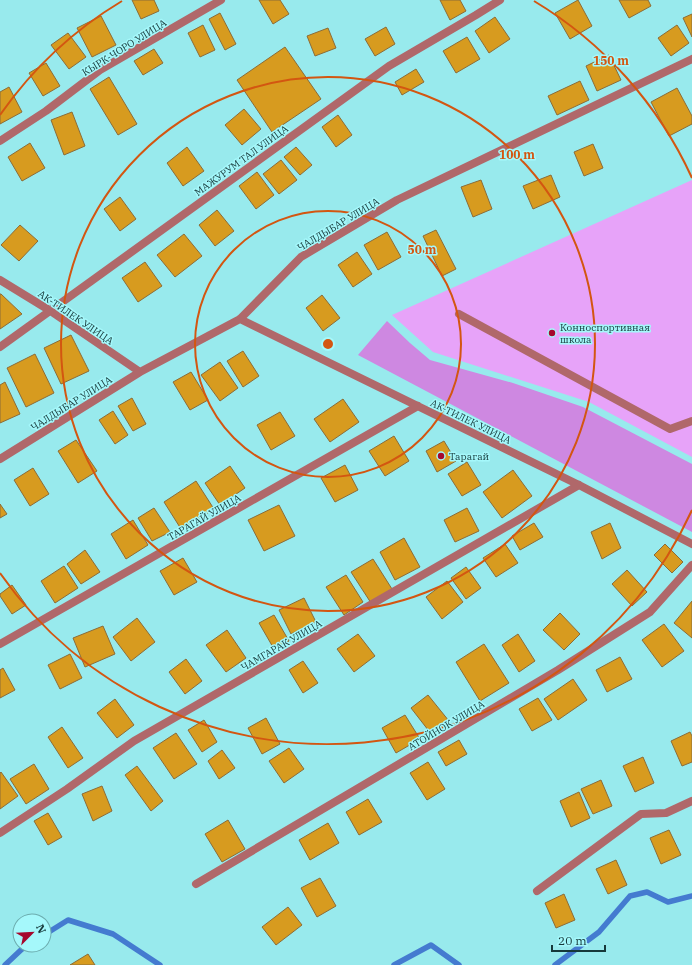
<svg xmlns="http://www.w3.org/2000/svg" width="692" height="965" viewBox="0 0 692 965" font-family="'IBM Plex Serif',serif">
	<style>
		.green { fill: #e7a3f9 }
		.forest { fill: #ce88e1 }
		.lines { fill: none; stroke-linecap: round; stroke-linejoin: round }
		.stream { stroke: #447bd0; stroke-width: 5.5 }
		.building { fill: #d79b1f; stroke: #8b6c38 }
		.service { stroke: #b0686a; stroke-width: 8 }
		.minor { stroke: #b0686a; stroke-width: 8 }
		.ring { fill: none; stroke: #d35611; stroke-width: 2 }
		.poi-dot { fill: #a5082d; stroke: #a5f8fb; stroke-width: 1.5 }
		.labels { text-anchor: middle; stroke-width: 3; stroke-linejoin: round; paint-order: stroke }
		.street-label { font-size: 10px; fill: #16393a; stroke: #a5f8fb }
		.poi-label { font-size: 10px; fill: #16393a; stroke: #a5f8fb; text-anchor: start }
		.centre { fill: #d35611; stroke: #a5f8fb; stroke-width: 2 }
		.ring-label { font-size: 12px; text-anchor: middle; font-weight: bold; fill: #d35611; stroke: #a5f8fb; stroke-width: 3; stroke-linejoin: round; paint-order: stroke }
	</style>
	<rect width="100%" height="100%" fill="#98eaed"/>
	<!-- green -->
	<path class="green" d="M692,180v277l-103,-55 -156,-50 -41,-37z"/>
	<!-- forest -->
	<path class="forest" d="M387,321l23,22 20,17 83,23 70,24 109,57v68l-334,-177z"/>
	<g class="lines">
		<!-- stream -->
		<path class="stream" d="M44,935l24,-15 45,14 47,31
			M5,965l17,-16 7,-4
			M394,965l37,-20 28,20
			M555,965l44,-33 31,-36 17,-4 21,10 24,-6"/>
	</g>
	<!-- building -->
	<path class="building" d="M132,0h22l5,11 -18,8z
		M259,0h21l9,14 -16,10z
		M440,0h20l6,11 -16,9z
		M578,0l14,26 -22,13 -15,-26z
		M619,0h29l3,6 -22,12z
		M220,13l16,31 -11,6 -16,-31z
		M692,14v23l-9,-19z
		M101,16l15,29 -24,12 -15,-29z
		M495,17l15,22 -21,14 -14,-22z
		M203,25l12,25 -15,7 -12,-24z
		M677,25l12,18 -18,13 -13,-18z
		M386,27l9,17 -20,12 -10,-17z
		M328,28l8,20 -21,8 -8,-20z
		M68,33l18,24 -17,12 -18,-24z
		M467,37l13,22 -24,14 -13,-22z
		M285,47l36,52 -49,33 -35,-52z
		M154,49l9,14 -20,12 -9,-14z
		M609,55l12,25 -24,11 -11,-25z
		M46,63l14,23 -17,10 -14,-23z
		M416,69l8,13 -22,13 -7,-13z
		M109,77l28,47 -19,11 -28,-46z
		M580,81l9,19 -32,15 -9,-19z
		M9,87l13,25 -22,12v-32z
		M677,88l15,28v8l-23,12 -18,-34z
		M244,109l17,20 -19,16 -17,-20z
		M72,112l13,34 -21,9 -13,-35z
		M338,115l14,20 -16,12 -14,-20z
		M30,143l15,25 -23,13 -14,-24z
		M593,144l10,24 -19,8 -10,-24z
		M187,147l17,24 -21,15 -16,-23z
		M296,147l16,18 -12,10 -16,-18z
		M281,160l16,20 -18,14 -16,-20z
		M257,172l17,23 -18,14 -17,-23z
		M551,175l9,22 -27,12 -10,-23z
		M481,180l11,29 -19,8 -12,-30z
		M120,197l16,22 -16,12 -16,-22z
		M217,210l17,21 -19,15 -16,-21z
		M20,225l18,16 -19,20 -18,-16z
		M436,230l20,39 -14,7 -19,-40z
		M387,232l14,25 -23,13 -14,-25z
		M184,234l18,22 -27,21 -18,-22z
		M357,252l15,22 -19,13 -15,-22z
		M145,262l17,24 -24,16 -16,-24z
		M0,294h1l21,20 -22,15z
		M322,295l18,23 -17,13 -17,-23z
		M71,335l18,36 -28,13 -17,-36z
		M243,351l16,25 -16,11 -16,-26z
		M35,354l19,39 -28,14 -19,-39z
		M220,362l18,26 -18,13 -19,-26z
		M191,372l17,28 -18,10 -17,-28z
		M5,382l15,32 -20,9v-38z
		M132,398l14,26 -13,7 -15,-25z
		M343,399l16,23 -29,20 -16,-23z
		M113,411l15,24 -13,9 -16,-24z
		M280,412l15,24 -24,14 -14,-25z
		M394,436l15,25 -24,15 -16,-25z
		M76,440l21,31 -19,12 -20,-32z
		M444,441l12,20 -19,11 -11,-21z
		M467,462l14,23 -19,11 -14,-22z
		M345,465l13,25 -23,12 -14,-24z
		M230,466l15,22 -25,17 -15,-22z
		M33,468l16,26 -19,12 -16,-26z
		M513,470l19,26 -30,22 -19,-26z
		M196,481l18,28 -33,20 -17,-27z
		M0,504l7,10 -7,4z
		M279,505l16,31 -31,15 -16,-31z
		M154,508l16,24 -18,9 -14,-23z
		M467,508l12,23 -24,11 -11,-22z
		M133,520l15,25 -22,14 -15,-25z
		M534,523l9,14 -23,13 -8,-14z
		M610,523l11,25 -19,11 -11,-27z
		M404,538l16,29 -25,13 -15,-28z
		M505,544l13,19 -22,14 -13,-19z
		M665,544l18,18 -11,11 -18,-18z
		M85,550l15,22 -19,12 -14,-20z
		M183,558l14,24 -23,13 -14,-24z
		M373,559l19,30 -21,14 -20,-31z
		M64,566l14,22 -23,15 -14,-22z
		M466,567l15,21 -15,11 -15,-21z
		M627,570l20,22 -15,14 -20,-22z
		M346,575l17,27 -19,13 -18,-28z
		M447,581l16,21 -21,17 -16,-22z
		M12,585l14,20 -14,9 -12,-18v-2z
		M304,598l12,24 -25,12 -12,-24z
		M692,601v37l-18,-15z
		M560,613l20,21 -16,16 -21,-20z
		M274,615l15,26 -15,8 -15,-26z
		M137,618l18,24 -24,19 -18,-24z
		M664,624l20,27 -22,16 -20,-27z
		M103,626l12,28 -30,13 -12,-29z
		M227,630l19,28 -20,14 -20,-27z
		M358,634l17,22 -21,16 -17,-23z
		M518,634l17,27 -16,11 -17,-27z
		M484,644l25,39 -29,18 -24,-39z
		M70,654l12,24 -22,11 -12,-24z
		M620,657l12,22 -25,13 -11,-22z
		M186,659l16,22 -17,13 -16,-22z
		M303,661l15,22 -15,10 -14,-23z
		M3,668l12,22 -15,8v-28z
		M573,679l14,21 -29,20 -14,-21z
		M428,695l21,26 -17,14 -21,-27z
		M538,698l14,22 -20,11 -13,-22z
		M115,699l19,26 -17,13 -20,-25z
		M405,715l15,24 -24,14 -14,-25z
		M266,718l14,26 -18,10 -14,-26z
		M204,720l13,22 -15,10 -14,-22z
		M62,727l21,31 -15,10 -20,-31z
		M690,732l2,4v26l-10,4 -11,-25z
		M176,733l21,31 -23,15 -21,-31z
		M459,740l8,14 -21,12 -8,-14z
		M289,748l15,21 -20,14 -15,-22z
		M222,750l13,18 -16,11 -11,-18z
		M643,757l11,26 -19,9 -12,-26z
		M428,762l17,27 -18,11 -17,-27z
		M34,764l15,25 -23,15 -16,-25z
		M137,766l26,35 -12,10 -26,-36z
		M1,772l17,24 -18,13v-36z
		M601,780l11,26 -19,8 -12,-25z
		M102,786l10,25 -19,10 -11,-27z
		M579,792l11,26 -19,9 -11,-26z
		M368,799l14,23 -23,13 -13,-23z
		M48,813l14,24 -14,8 -14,-24z
		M228,820l17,29 -23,13 -17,-28z
		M328,823l11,20 -29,17 -11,-20z
		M669,830l12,25 -20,9 -11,-26z
		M616,860l11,25 -19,9 -12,-25z
		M320,878l16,28 -19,11 -16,-29z
		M564,894l11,26 -19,8 -11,-25z
		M288,907l14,18 -26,20 -14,-18z
		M88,954l7,11h-25z"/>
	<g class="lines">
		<!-- service -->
		<path class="service" d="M459,314l211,115 22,-8"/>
		<!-- minor -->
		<path class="minor" d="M0,141l46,-30 54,-41 121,-70
			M0,280l49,30 91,62
			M240,319l339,166 113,59
			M0,347l389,-281 87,-51 24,-15
			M0,459l140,-87 100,-53 61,-62 96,-57 295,-141
			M0,644l418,-238
			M0,833l67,-44 67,-48 445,-256
			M196,884l362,-214 92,-58 42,-47
			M537,891l104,-77 25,-1 26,-12"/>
	</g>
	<!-- distance rings -->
	<g class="ring">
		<circle cx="328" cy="344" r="133"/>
		<circle cx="328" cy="344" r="267"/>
		<path d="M692 510A400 400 0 0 1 0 573M0 115A400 400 0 0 1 122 1M534 1A400 400 0 0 1 692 178"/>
	</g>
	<!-- markers -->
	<g class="poi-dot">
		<circle cx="552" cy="333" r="4"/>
		<circle cx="441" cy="456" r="4"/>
	</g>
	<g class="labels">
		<!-- street labels -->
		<g class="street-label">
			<text transform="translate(124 47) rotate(-32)" y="4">КЫРК-ЧОРО УЛИЦА</text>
			<text transform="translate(241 160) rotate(-36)" y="4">МАЖУРУМ ТАЛ УЛИЦА</text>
			<text transform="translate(338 224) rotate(-31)" y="4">ЧАЛДЫБАР УЛИЦА</text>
			<text transform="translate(76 317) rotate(34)" y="4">АК-ТИЛЕК УЛИЦА</text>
			<text transform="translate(71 403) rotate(-32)" y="4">ЧАЛДЫБАР УЛИЦА</text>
			<text transform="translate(471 421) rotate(26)" y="4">АК-ТИЛЕК УЛИЦА</text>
			<text transform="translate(204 517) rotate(-30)" y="4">ТАРАГАЙ УЛИЦА</text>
			<text transform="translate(281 645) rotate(-30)" y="4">ЧАМГАРАК УЛИЦА</text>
			<text transform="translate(446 725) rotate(-31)" y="4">АТОЙНОК УЛИЦА</text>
		</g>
		<!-- poi labels -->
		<g class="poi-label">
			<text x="560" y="331">Конноспортивная<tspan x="560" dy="12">школа</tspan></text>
			<text x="449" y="460">Тарагай</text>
		</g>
	</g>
	<circle cx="328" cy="344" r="6" class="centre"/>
	<g class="ring-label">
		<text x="611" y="65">150 m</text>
		<text x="517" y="159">100 m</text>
		<text x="422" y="254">50 m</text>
	</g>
	<!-- north arrow -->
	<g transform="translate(32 933) rotate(66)"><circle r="19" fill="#a5f8fb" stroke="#6cacae"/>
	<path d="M0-3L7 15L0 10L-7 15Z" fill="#a5082d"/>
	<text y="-6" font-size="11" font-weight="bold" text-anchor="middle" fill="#16393a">N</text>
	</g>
	<!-- scale -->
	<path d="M552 945v6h53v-6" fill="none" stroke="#16393a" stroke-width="2"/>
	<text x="558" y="945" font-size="12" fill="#16393a" stroke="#a5f8fb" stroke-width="3" paint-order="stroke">20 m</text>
</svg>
